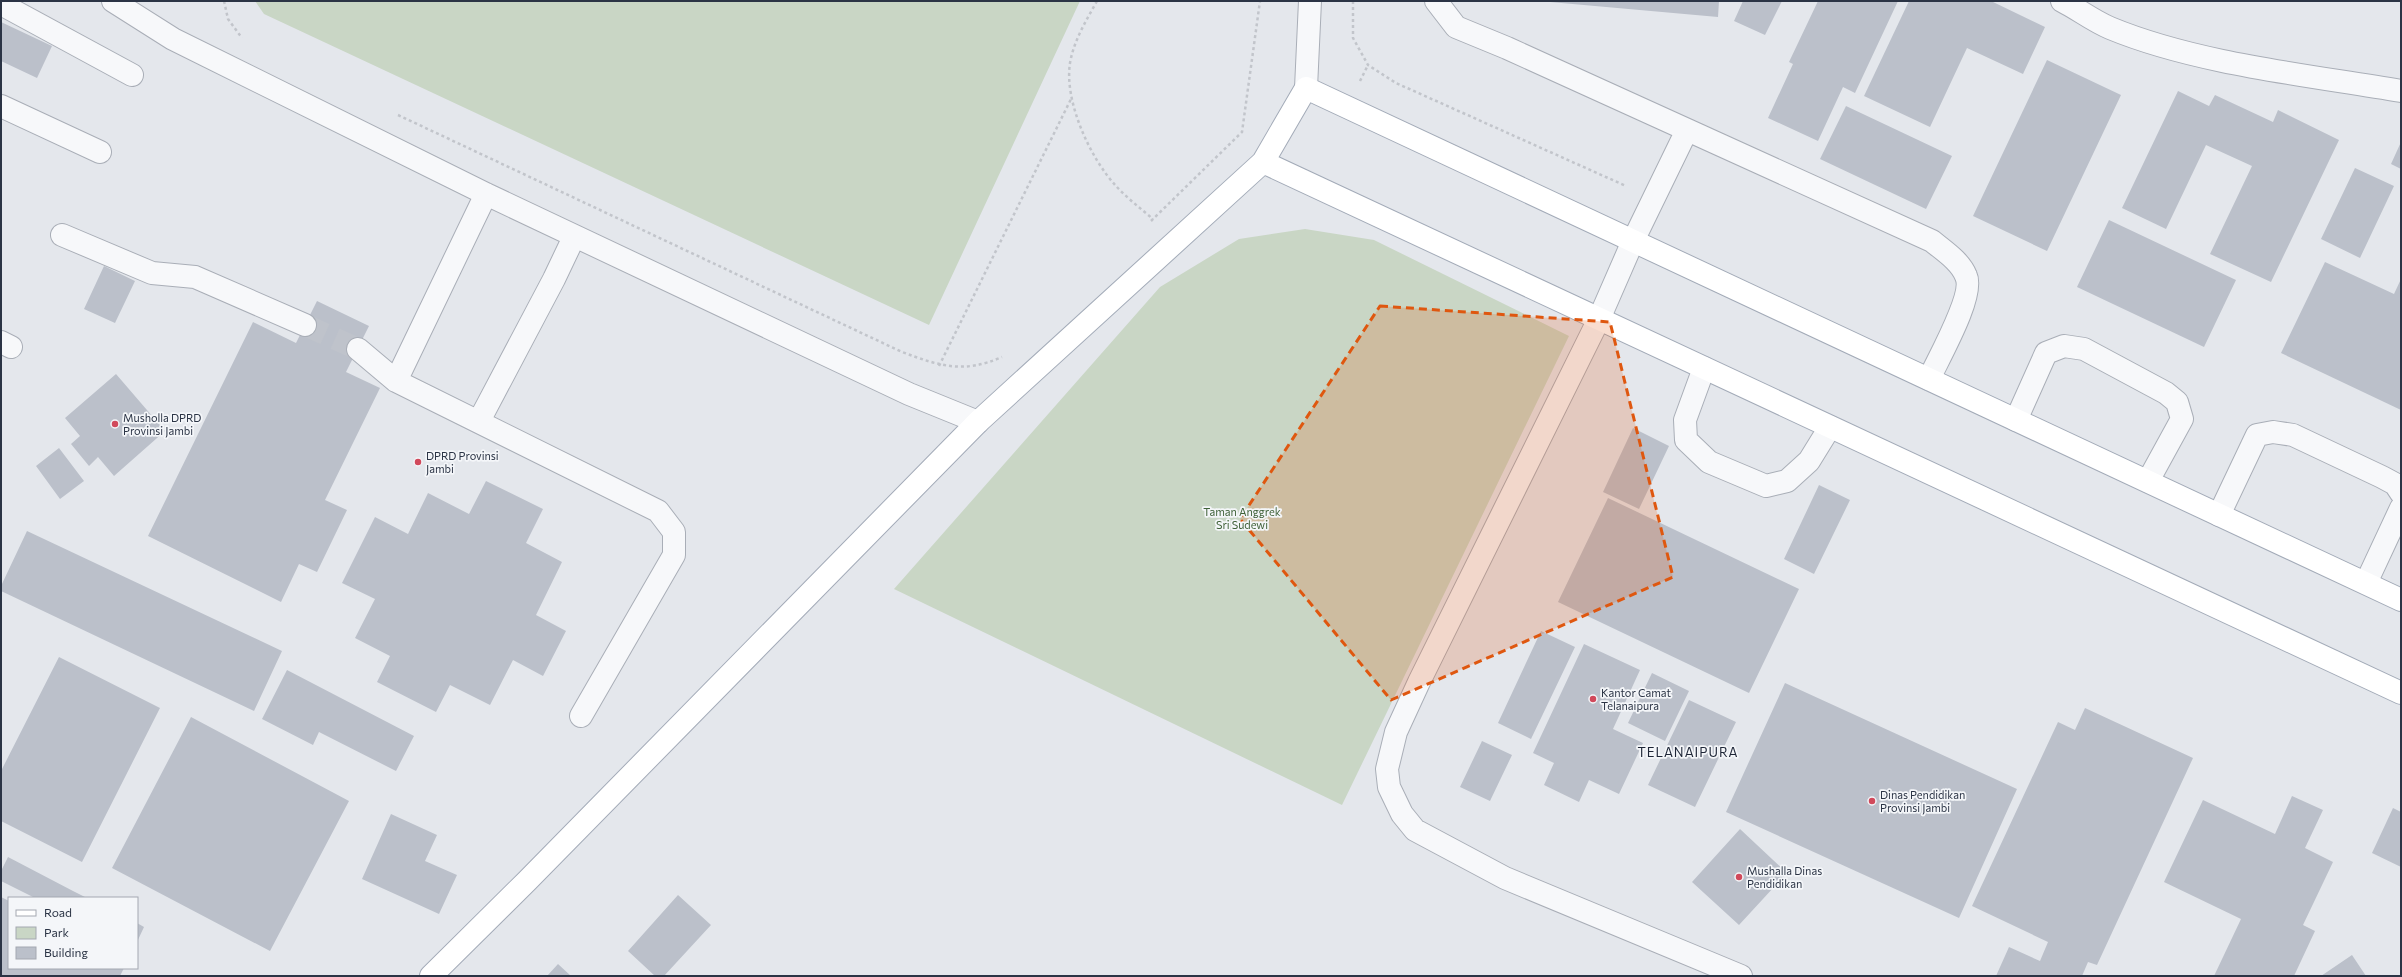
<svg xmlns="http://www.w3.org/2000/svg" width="2402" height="977" viewBox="0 0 2402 977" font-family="Commissioner,sans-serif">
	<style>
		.green { fill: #c9d6c5 }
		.building { fill: #bbc0ca }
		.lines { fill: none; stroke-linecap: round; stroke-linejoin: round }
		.minor-tunnel { stroke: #bfc3cb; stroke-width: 22; stroke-dasharray: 22 11; stroke-linecap: butt }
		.minor-casing { stroke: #a9aeb7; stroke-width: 24 }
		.major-casing { stroke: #a3abb8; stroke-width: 24 }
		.path { stroke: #c2c5cb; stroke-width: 2.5; stroke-dasharray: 3 3; stroke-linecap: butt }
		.minor { stroke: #f7f8fa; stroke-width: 22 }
		.major { stroke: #fff; stroke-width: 22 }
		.marked { fill: #df570f; fill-opacity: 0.2; stroke: #df570f; stroke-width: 3; stroke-dasharray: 8 5; stroke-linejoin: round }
		.poi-dot { fill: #d1495b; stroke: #f4f6f9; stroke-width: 1.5 }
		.labels { text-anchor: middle; stroke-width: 3.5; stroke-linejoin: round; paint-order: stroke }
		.poi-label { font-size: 11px; fill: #2b3445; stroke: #f4f6f9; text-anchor: start }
		.park-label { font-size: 11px; fill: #3f6138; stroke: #f4f6f9 }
		.quarter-label { font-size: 13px; letter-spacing: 1px; fill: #1d2536; stroke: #f4f6f9 }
	</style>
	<rect width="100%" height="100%" fill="#e4e7ec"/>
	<!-- green -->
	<path class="green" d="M255,1h825l-151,324 -665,-311z
		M1305,229l69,11 195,96 -227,469 -448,-216 266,-302 79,-48z"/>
	<!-- building -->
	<path class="building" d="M1539,1h180l-1,16z
		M1743,1h39l-17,34 -31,-14z
		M1818,1h80l-43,92 -12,-6 -25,54 -50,-23 25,-54 -4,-2z
		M1909,1h82l54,26 -22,47 -56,-26 -37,79 -66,-31z
		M1,22l51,24 -15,32 -36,-17z
		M2047,60l74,35 -74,156 -74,-35z
		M2178,91l31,15 6,-11 58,27 5,-12 61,30 -68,142 -61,-28 42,-88 -46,-21 -40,84 -44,-21z
		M1846,106l106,50 -26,53 -106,-50z
		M2401,142v27l-10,-5z
		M2355,168l39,18 -34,72 -39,-19z
		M2109,220l127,60 -32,67 -127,-60z
		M2325,262l69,32 7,-15v131l-120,-57z
		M104,266l31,15 -20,42 -31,-14z
		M317,301l52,25 -23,46 34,16 -55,112 22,10 -30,62 -18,-8 -18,38 -133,-66 105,-214 43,21z
		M116,374l49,57 -51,45 -16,-19 -9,9 -18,-22 9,-8 -15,-18z
		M1633,428l36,18 -30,63 -36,-17z
		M59,448l25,33 -24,18 -24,-33z
		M486,481l57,28 -17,34 36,19 -26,53 30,16 -23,45 -30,-16 -23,45 -40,-20 -14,27 -59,-30 13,-26 -35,-18 20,-39 -33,-16 33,-66 33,17 20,-41 41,21z
		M1819,485l31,15 -36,74 -30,-15z
		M1608,498l191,91 -50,104 -191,-91z
		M27,531l255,120 -28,60 -253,-120v-5z
		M1541,631l34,16 -44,92 -33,-16z
		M1584,644l56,26 -27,59 30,14 -24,51 -30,-14 -10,22 -35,-17 10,-22 -21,-10z
		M59,657l101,51 -78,154 -81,-41v-50z
		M287,670l127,66 -18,35 -77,-39 -6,13 -51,-26z
		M1652,673l37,18 -24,50 -37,-18z
		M1785,683l232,106 -58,129 -233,-106z
		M1689,700l47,22 -41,85 -47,-22z
		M2085,708l108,50 -96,207 -9,-3 -6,14h-86l13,-29 31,14 8,-19 -76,-36 86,-184 17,8z
		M191,717l158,84 -79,150 -158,-83z
		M1482,741l30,14 -22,46 -30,-14z
		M2292,796l31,14 -18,38 28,14 -30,63 12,6 -21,45h-80l27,-57 -77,-37 39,-82 72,34z
		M2393,808l8,4v55l-29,-14z
		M391,814l46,21 -12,26 32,14 -18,39 -77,-35z
		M1740,829l47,44 -48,52 -47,-43z
		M8,857l65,34 14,7h-52l-34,-17v-10z
		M678,895l33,30 -47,51h-9l-27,-25z
		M1,897l8,4v67h115l-4,8h-119z
		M137,923l7,4 -7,15z
		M2352,955l14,21h-45z
		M558,964l13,12h-24z"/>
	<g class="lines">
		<!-- minor-tunnel -->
		<path class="minor-tunnel" d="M305,325l53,24"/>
		<!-- minor casing -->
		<g class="minor-casing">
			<path id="minor" d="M113,1l60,38 313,155 423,200 69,28
				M1436,1l20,26 51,21 425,193c12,10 28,20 34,35 9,19 -28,83 -37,103
				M2062,1c16,8 31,20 48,27 87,36 198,47 291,63
				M1,4l131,71
				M1306,88l4,-87
				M1,106l99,46
				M1687,130l-54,111 -34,78 -180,363 -23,50 -9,37 2,18 13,27 13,16 90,48 236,98
				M62,235l90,38 43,4 110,48
				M1,342l10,5
				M358,349l38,32 262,130 16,21v23l-93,161
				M1704,368l-19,52 1,20 23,22 57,24 21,-5 22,-20 21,-34
				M396,381l90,-187
				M2016,420l30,-67 18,-7 20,3 82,44 11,9 5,17 -34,62
				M479,421l75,-142 20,-42
				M2219,515l38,-80 16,-3 20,3 89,42 13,7 6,9
				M2366,583l35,-75"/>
		</g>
		<!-- major casing -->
		<g class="major-casing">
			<path id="major" d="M1263,162l1138,531
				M431,976l96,-95 451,-459 285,-260 43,-74 1095,512"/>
		</g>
		<!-- path -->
		<path class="path" d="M224,1l4,18 14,19
			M1097,1c-11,20 -23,39 -27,62 -6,38 20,95 46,123 11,12 24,22 37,33
			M1353,1v37l15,27 28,18 230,103
			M1360,81l8,-16
			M398,115l504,237c38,14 61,22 100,5
			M1151,221l91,-89 18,-131
			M939,366l133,-269"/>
		<!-- minor -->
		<use href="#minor" class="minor"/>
		<!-- major -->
		<use href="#major" class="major"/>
	</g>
	<!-- marked area -->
	<path class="marked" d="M1380,306l230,16 63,255 -282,123 -151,-181z"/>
	<!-- markers -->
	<g class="poi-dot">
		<circle cx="115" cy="424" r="4"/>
		<circle cx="418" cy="462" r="4"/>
		<circle cx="1593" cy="699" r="4"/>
		<circle cx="1872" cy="801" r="4"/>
		<circle cx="1739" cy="877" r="4"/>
	</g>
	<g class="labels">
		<!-- poi labels -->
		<g class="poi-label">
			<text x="123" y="422">Musholla DPRD<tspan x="123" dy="13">Provinsi Jambi</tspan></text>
			<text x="426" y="460">DPRD Provinsi<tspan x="426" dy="13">Jambi</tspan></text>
			<text x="1601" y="697">Kantor Camat<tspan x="1601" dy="13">Telanaipura</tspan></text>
			<text x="1880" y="799">Dinas Pendidikan<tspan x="1880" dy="13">Provinsi Jambi</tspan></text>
			<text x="1747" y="875">Mushalla Dinas<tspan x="1747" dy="13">Pendidikan</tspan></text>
		</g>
		<!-- park labels -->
		<g class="park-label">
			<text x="1242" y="516">Taman Anggrek<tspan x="1242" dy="13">Sri Sudewi</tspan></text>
		</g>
		<!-- quarter labels -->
		<g class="quarter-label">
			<text x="1688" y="757">TELANAIPURA</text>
		</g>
	</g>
	<!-- border -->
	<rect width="2402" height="977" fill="none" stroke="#2b3445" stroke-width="4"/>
	<!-- legend -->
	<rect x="8" y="897" width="130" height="72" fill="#f4f6f9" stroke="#a4a8b1"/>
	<rect x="16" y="910" width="20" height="6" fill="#ffffff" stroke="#a4a8b1"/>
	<text x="44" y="917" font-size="12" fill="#2b3445">Road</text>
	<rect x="16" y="927" width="20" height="12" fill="#c9d6c5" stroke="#a4a8b1"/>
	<text x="44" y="937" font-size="12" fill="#2b3445">Park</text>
	<rect x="16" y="947" width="20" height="12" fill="#bbc0ca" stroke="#a4a8b1"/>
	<text x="44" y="957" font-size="12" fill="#2b3445">Building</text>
</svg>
